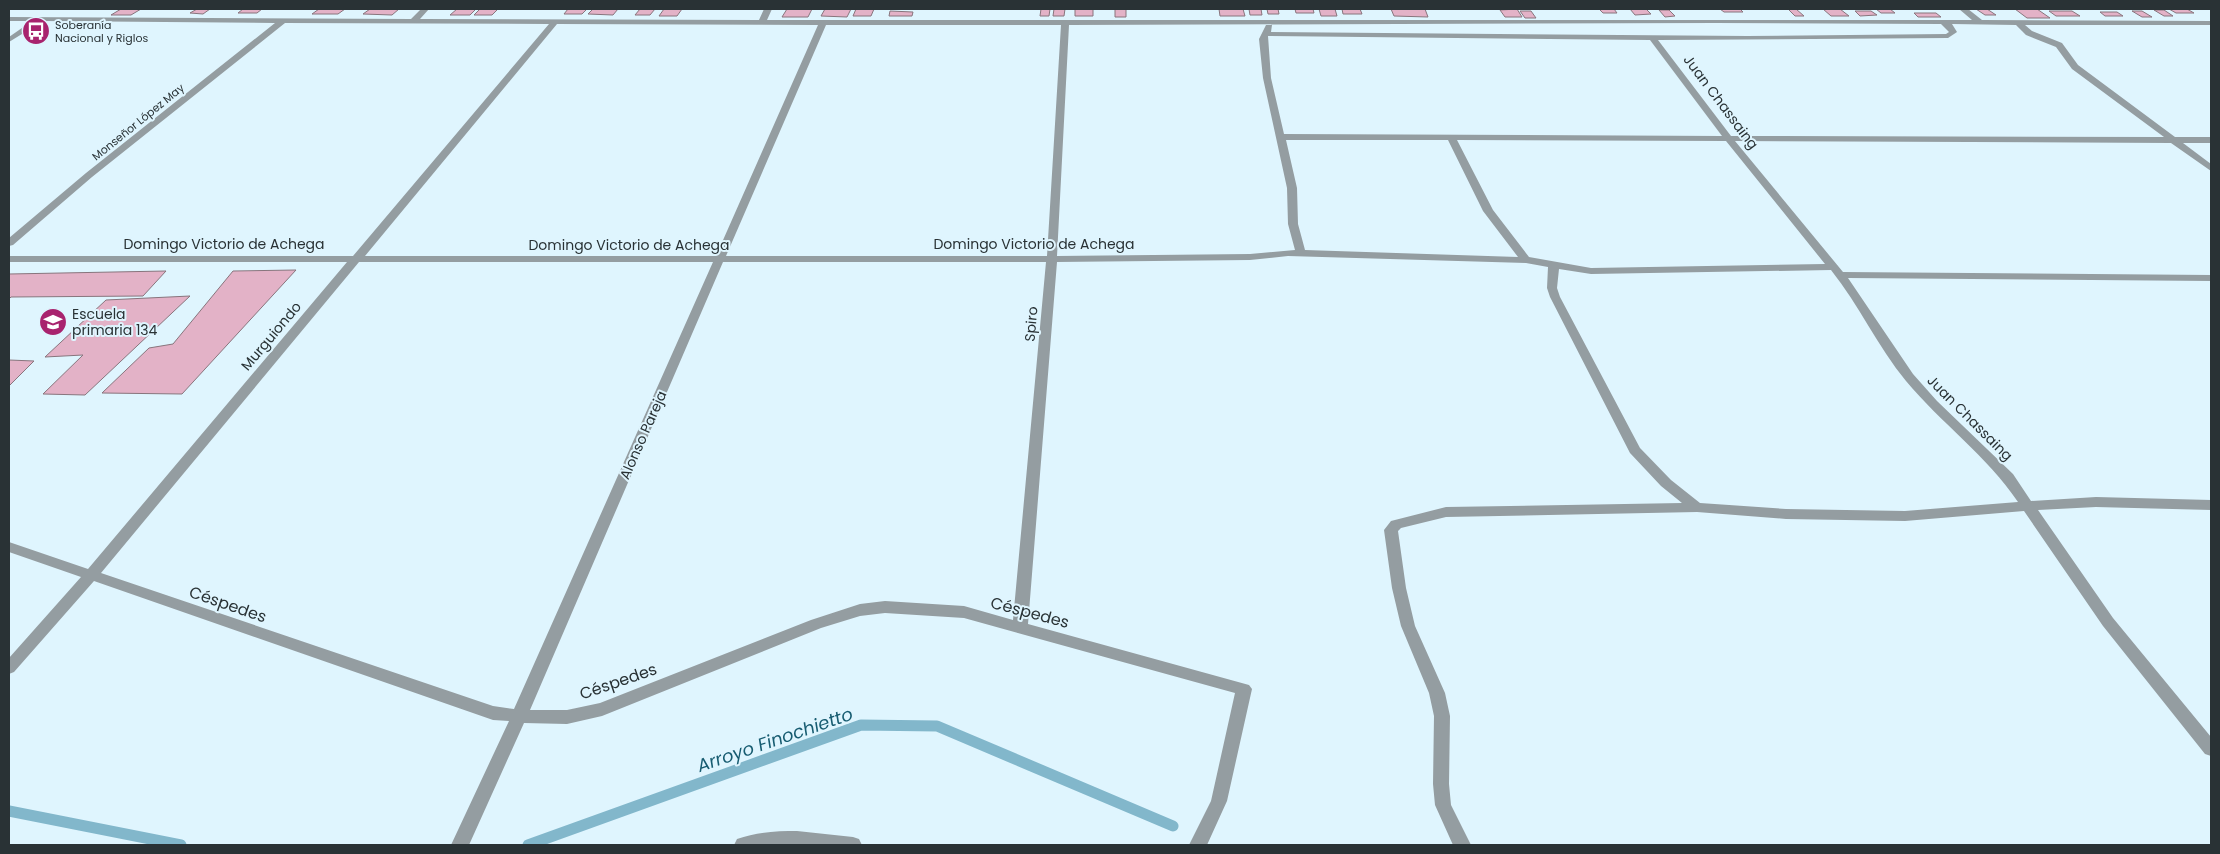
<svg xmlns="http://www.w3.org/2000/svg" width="2220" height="854" viewBox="0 0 2220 854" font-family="Poppins,sans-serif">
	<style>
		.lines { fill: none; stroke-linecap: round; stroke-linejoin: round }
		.stream { stroke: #82b7cb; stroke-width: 11 }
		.building { fill: #e3b2c7; stroke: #88757d }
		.minor { fill: #949da1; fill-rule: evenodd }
		.labels { text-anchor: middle; stroke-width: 4; stroke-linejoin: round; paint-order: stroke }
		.far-poi-label { font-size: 11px; fill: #293235; stroke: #dff5fe; text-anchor: start }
		.far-street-label { font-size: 11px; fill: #293235; stroke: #dff5fe }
		.street-label { font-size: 14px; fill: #293235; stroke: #dff5fe }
		.poi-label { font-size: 14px; fill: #293235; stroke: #dff5fe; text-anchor: start }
		.near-street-label { font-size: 16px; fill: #293235; stroke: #dff5fe }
		.near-water-label { font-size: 18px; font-style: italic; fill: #175c71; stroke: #dff5fe }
	</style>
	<rect width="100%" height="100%" fill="#dff5fe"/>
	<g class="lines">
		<!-- stream -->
		<path class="stream" d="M9,811l172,34
			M528,845l333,-120 76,1 236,100"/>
	</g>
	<!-- building -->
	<path class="building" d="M121,9h20l-10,6h-20z
		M197,9h13l-7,5 -13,-1z
		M243,9h19l-5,4h-19z
		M319,9h26l-7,5h-26z
		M370,9h29l-7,6 -29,-1z
		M457,9h19l-6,6h-20z
		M480,9h18l-6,6h-18z
		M568,9h19l-5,5h-18z
		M593,9h25l-5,6 -25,-1z
		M640,9h15l-5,6h-15z
		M664,9h18l-5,7h-18z
		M787,9h25l-4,8h-26z
		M825,9h26l-4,8 -26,-1z
		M856,9h18l-3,7h-18z
		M1041,9h9l-1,7h-9z
		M1054,9h11l-1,7h-11z
		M1075,9h18v7h-18z
		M1115,9h11v8h-11z
		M1219,9h24l2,7h-25z
		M1249,9h12l1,6h-12z
		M1267,9h11l1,5h-11z
		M1295,9h18l1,4h-18z
		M1319,9h16l2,7h-16z
		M1342,9h18l2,5h-19z
		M1391,9h34l3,8 -34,-1z
		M1517,9l5,8h-17l-5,-7z
		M1599,9h15l3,4h-14z
		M1630,9h16l5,5 -16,1z
		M1720,9h20l3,3h-19z
		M1788,9h8l8,7h-9z
		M1823,9h17l9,7h-18z
		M1876,9h14l5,4h-14z
		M1976,9h11l9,6h-11z
		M2015,9h22l13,9h-23z
		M2169,9h18l7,4h-18z
		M1659,10h10l6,6 -10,1z
		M2154,10h10l9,6h-9z
		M890,11l23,1 -1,4h-23z
		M1520,11h11l5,7h-11z
		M1855,11h16l6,4 -17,1z
		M2049,11h23l8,5h-24z
		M2132,11h10l10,6h-10z
		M2100,12h17l6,4h-18z
		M1914,13h22l5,4h-23z
		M296,270l-114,124 -80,-1 47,-45 24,-4 60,-73z
		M166,271l-23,25 -132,1 -2,2v-25z
		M190,296l-105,99 -42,-1 40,-39 -38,2 61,-57z
		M9,360l25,1 -25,25z"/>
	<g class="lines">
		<!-- minor -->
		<path class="minor" d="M421,9h8l-9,10 339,1 5,-11h8l-5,11h1205l-13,-11h9l14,11 229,1v4h-186l7,6 30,12 16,22 97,72h36v6h-28l28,21v7l-40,-28 -436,-2 108,131 368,3v6l-363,-3 65,96 24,27 76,73 18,27 65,-4 115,3v10l-115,-3 -58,3 75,108 98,119v19l-6,-2 -102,-128 -79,-115 -119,10 -119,-2 -89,-7 -251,5 -45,11 -3,3 8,57 9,38 30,67 5,23 -1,68 2,21 20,40h-18l-18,-40 -2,-21 1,-68 -5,-23 -28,-67 -9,-38 -8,-58 7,-9 55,-14 236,-4 -21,-17 -31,-33 -80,-156 -3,-9 1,-21 -22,-4 -238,-7 -38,4 -193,2 -29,362 221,61 3,4 -25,112 -20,44h-18l22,-44 24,-108 -271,-75 -79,-5 -25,3 -39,12 -219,88 -35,8 -43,-1 -55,122h-18l58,-124 -16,-1 -399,-139 -80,91 -5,2v-16l72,-81 -72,-25v-10l79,27 259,-307h-338v-6h344l196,-232 -264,-1 -193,154 -79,68 -4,1v-8l77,-65 189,-150 -232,-2 -34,21v-5l23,-16h-23v-4l402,2zM1715,23l226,1 8,8 -3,2 -199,2 -476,-4 1,-7h-6l-7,14 4,39 24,110 1,36 7,26 -45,4 -193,2 12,-231zM557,24l261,1 -102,231h-351zM1952,24l64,1 10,10 30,12 16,22 92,68 -433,-1 -73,-96 290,-2 9,-6zM826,25h235l-14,231h-321zM1268,36l382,4 72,96 -438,-2 -13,-56zM1286,140h162l35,71 35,46 -213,-7 -7,-26 -1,-36zM1457,140l269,1 99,123 -234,4 -62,-11 -36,-47zM359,262h354l-199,447 -21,-3 -392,-133zM723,262h323l-33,358 -49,-14 -79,-5 -25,3 -49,16 -211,83 -33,7h-37zM1559,269l32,5 240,-4c28,35 47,77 75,111 35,42 81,75 112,121l-113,9 -119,-2 -86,-6 -29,-23 -31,-32 -80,-151 -3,-9z
			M797,831l56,6 6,2 3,6h-128l3,-6c19,-7 40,-8 60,-8z"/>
	</g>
	<!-- icons -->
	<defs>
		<g id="bus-disc" transform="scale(1.4375)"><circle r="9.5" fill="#a8236e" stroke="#dff5fe"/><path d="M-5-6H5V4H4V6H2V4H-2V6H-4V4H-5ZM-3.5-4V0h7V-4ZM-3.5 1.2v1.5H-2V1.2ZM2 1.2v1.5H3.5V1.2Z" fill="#fff"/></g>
		<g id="school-disc" transform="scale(1.4375)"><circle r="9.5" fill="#a8236e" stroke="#dff5fe"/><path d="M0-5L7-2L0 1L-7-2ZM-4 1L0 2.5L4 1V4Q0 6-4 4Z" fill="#fff"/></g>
	</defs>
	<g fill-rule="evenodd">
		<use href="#bus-disc" x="36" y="31"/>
		<use href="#school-disc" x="53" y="322"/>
	</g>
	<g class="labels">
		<!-- far-poi labels -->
		<g class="far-poi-label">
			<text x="55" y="29">Soberanía<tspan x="55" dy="13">Nacional y Riglos</tspan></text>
		</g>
		<!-- far-street labels -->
		<g class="far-street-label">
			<text transform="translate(138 122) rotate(-39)" y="4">Monseñor López May</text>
		</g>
		<!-- street labels -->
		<g class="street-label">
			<text transform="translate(1721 102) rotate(53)" y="5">Juan Chassaing</text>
			<text x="224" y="249">Domingo Victorio de Achega</text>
			<text x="1034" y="249">Domingo Victorio de Achega</text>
			<text x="629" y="250">Domingo Victorio de Achega</text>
			<text transform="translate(1031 324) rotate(-85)" y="5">Spiro</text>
			<text transform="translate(271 336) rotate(-50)" y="5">Murguiondo</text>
			<text transform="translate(1970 418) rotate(45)" y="5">Juan Chassaing</text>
			<text transform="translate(643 435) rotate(-66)" y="5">Alonso Pareja</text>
		</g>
		<!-- poi labels -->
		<g class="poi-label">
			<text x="72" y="319">Escuela<tspan x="72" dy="16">primaria 134</tspan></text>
		</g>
		<!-- near-street labels -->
		<g class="near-street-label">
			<text transform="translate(228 604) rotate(19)" y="6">Céspedes</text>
			<text transform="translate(1030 612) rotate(15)" y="6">Céspedes</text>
			<text transform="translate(618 681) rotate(-19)" y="6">Céspedes</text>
		</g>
		<!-- near-water labels -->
		<g class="near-water-label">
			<text transform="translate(775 740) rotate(-19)" y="6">Arroyo Finochietto</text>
		</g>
	</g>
	<!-- border -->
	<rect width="2220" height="854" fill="none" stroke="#293235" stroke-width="20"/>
</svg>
